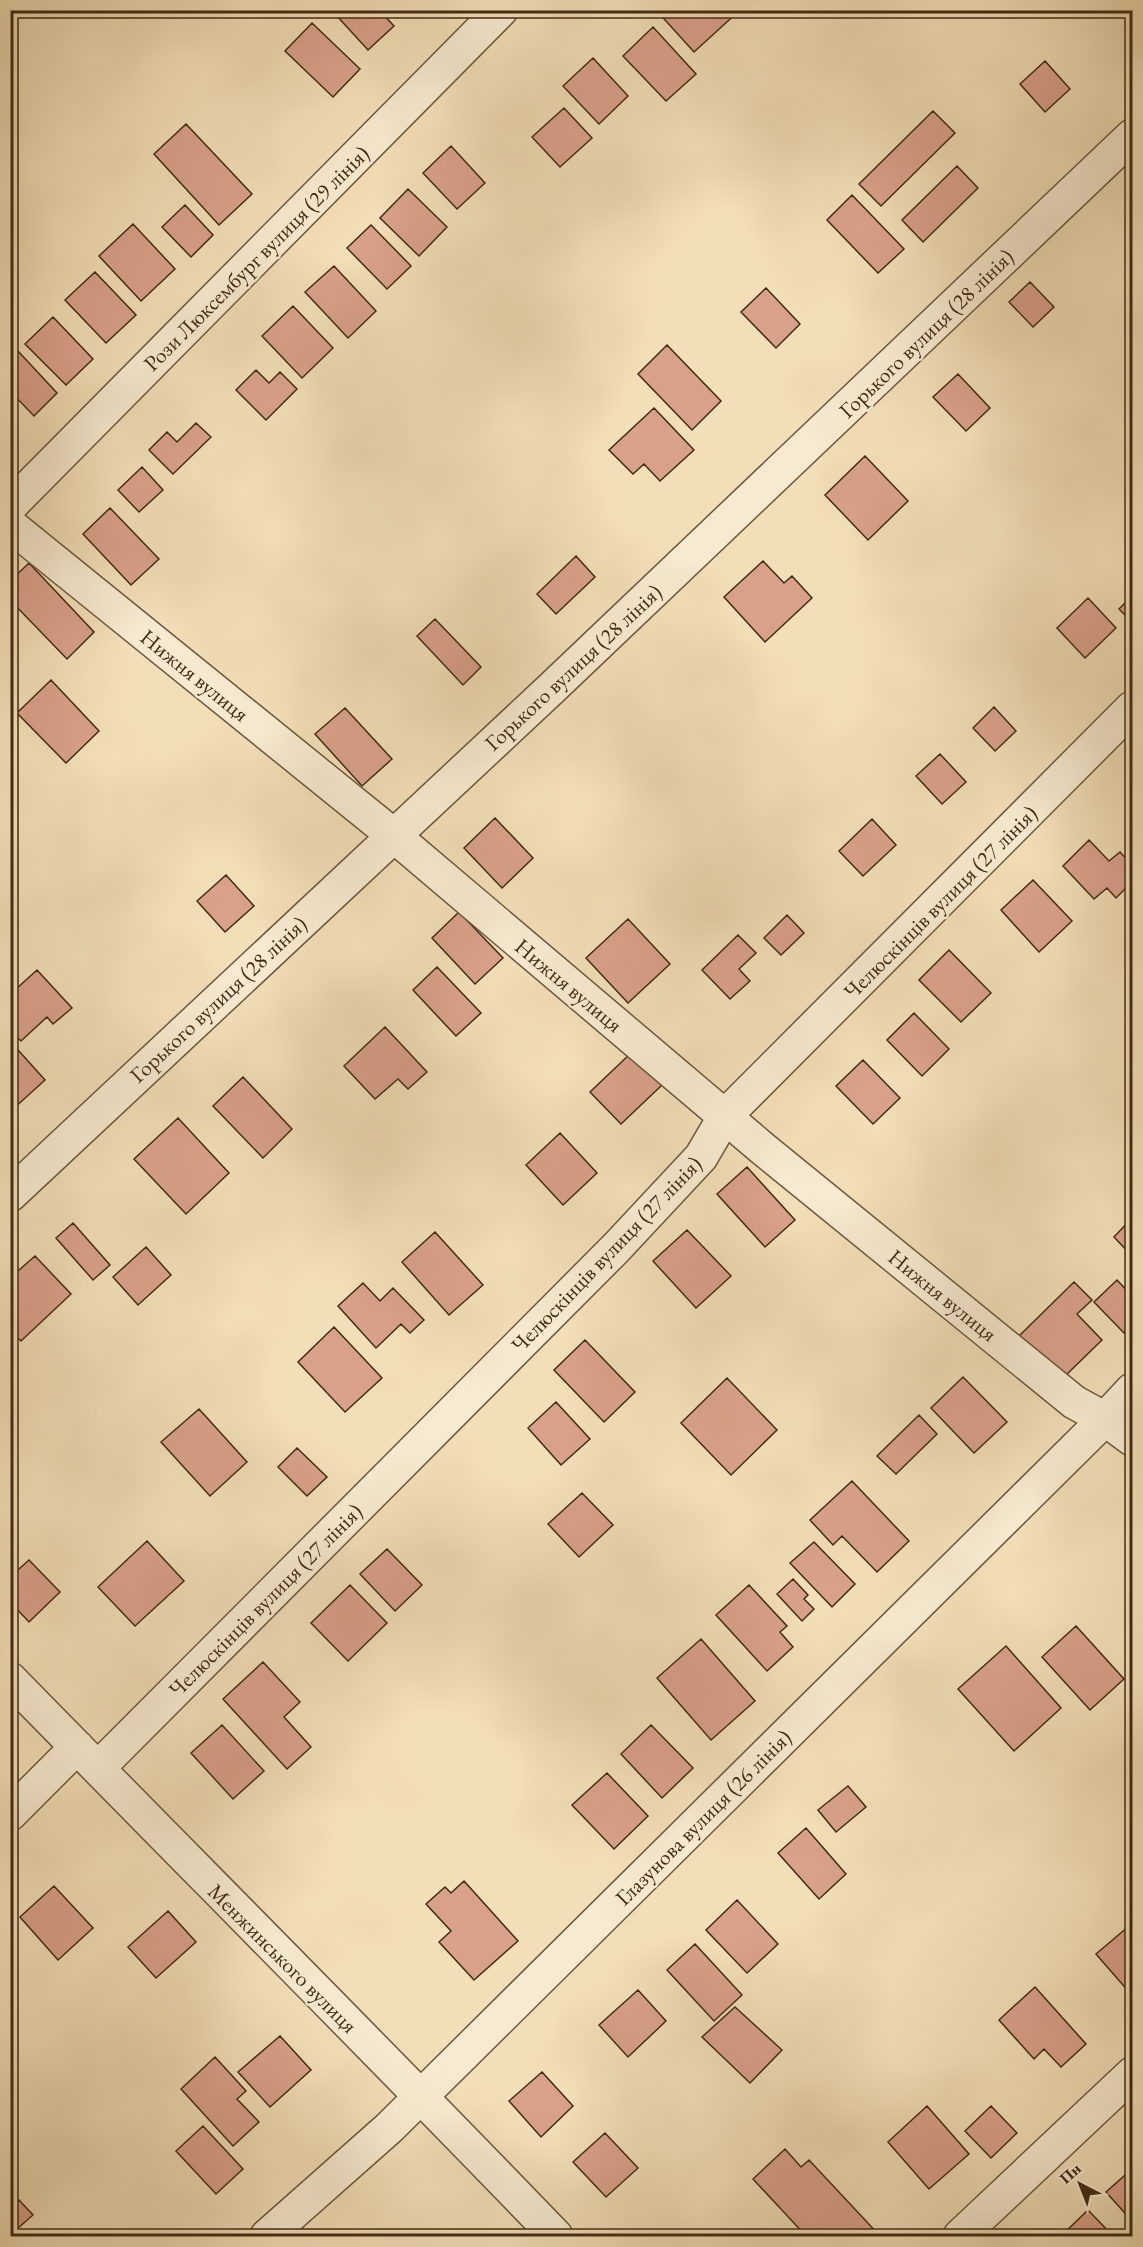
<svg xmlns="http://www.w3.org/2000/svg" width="1143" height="2247" viewBox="0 0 1143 2247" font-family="'EB Garamond',serif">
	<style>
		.building { fill: #d9a18a; stroke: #412b15; stroke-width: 1.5 }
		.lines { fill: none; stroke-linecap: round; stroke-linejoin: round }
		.street-casing { stroke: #6d583e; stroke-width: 36 }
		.street { stroke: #f7ead0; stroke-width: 33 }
		.labels { text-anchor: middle; stroke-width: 5; stroke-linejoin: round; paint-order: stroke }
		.street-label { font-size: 22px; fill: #412b15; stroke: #f7ead0 }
	</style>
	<rect width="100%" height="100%" fill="#f2deb7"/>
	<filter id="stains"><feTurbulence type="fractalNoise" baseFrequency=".00333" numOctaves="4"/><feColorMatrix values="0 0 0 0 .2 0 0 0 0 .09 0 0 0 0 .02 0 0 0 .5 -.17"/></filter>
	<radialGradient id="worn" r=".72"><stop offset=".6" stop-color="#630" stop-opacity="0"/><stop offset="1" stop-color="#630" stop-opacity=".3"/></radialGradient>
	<!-- building -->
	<path class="building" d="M341,10h38l15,16 -26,24 -32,-35z
		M656,10h84l-46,42z
		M312,23l48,46 -27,28 -48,-46z
		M653,27l43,47 -30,27 -43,-45z
		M593,58l35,38 -29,28 -36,-38z
		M1045,61l25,28 -25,23 -25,-28z
		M564,108l28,30 -32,29 -28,-30z
		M933,111l22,22 -74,73 -22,-22z
		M186,124l66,70 -33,31 -65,-71z
		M451,146l34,37 -28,26 -34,-36z
		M957,166l21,22 -55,54 -21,-22z
		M408,189l39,38 -28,29 -39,-38z
		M852,195l52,54 -26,24 -51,-53z
		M185,205l28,30 -22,22 -29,-30z
		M133,224l42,45 -34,32 -42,-45z
		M371,225l40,41 -24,23 -40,-41z
		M334,266l42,45 -28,27 -43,-46z
		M95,272l41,43 -30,28 -41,-43z
		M1030,282l24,25 -21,20 -24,-25z
		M766,288l34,36 -24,24 -35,-36z
		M293,306l40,42 -31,30 -40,-42z
		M53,317l40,42 -27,26 -41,-41z
		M667,345l54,56 -29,29 -54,-56z
		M17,350l40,43 -23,23 -24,-25v-35z
		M256,370l13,13 11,-11 17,17 -31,31 -30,-30z
		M958,374l32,34 -24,23 -33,-34z
		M654,408l40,42 -34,31 -16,-17 -11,10 -24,-24z
		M196,423l15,14 -38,37 -24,-24 18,-18 10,10z
		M865,456l43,45 -40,39 -43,-45z
		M142,467l21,23 -24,22 -21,-22z
		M110,508l49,51 -28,26 -48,-51z
		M576,556l19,21 -39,37 -19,-20z
		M763,561l21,22 8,-7 20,22 -47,44 -41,-45z
		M29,563l65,69 -27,27 -57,-59v-19z
		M1132,596v26l-13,-13z
		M1088,598l28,30 -31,30 -28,-30z
		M435,619l46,48 -18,18 -46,-49z
		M51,680l48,51 -33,32 -49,-50z
		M994,707l22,24 -21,20 -22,-23z
		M345,708l47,51 -30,27 -47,-52z
		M940,754l26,28 -24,22 -26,-28z
		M495,818l38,40 -31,30 -38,-40z
		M872,819l24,26 -33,31 -24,-25z
		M1089,840l20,21 11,-9 12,13v17l-16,16 -9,-10 -13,11 -31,-33z
		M226,875l28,31 -29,26 -28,-31z
		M1033,880l39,41 -33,31 -38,-42z
		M459,912l44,46 -28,26 -43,-46z
		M787,915l17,18 -23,22 -17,-17z
		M628,919l42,45 -42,39 -42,-45z
		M738,935l18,18 -17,16 11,12 -20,18 -28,-29z
		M949,950l42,43 -30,29 -42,-42z
		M437,967l44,46 -25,23 -43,-46z
		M37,970l35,38 -19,16 -6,-7 -26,24 -11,-11v-47l6,6z
		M914,1013l35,36 -27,27 -35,-36z
		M385,1027l42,45 -19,17 -10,-10 -23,20 -31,-33z
		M10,1041l35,39 -32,29 -3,-3z
		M631,1053l31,32 -41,39 -31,-32z
		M863,1060l37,38 -27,26 -37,-38z
		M243,1077l49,52 -29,29 -50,-52z
		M178,1118l51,55 -43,41 -52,-55z
		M560,1133l37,40 -34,32 -37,-40z
		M747,1167l48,53 -30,27 -48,-53z
		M1132,1218v38l-18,-19z
		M73,1223l37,42 -17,15 -37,-42z
		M687,1230l44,46 -35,32 -43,-47z
		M435,1232l48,53 -34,30 -47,-53z
		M146,1247l25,28 -33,30 -25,-28z
		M35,1256l36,38 -50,47 -11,-11v-52z
		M1117,1280l15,16v29l-8,8 -30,-31z
		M1074,1282l18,18 -15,14 25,26 -40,39 -43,-43z
		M363,1283l17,18 13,-13 31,32 -14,13 -9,-9 -25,24 -38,-42z
		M334,1327l48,51 -37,34 -47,-50z
		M585,1340l50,52 -31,30 -50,-52z
		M963,1377l44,45 -33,31 -43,-45z
		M727,1378l50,52 -46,45 -50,-52z
		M556,1402l34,37 -29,26 -33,-37z
		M199,1409l48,53 -37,34 -49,-54z
		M919,1415l18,19 -41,40 -19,-18z
		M297,1448l30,29 -20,19 -29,-29z
		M852,1481l57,60 -32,31 -35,-36 -9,9 -23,-25z
		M582,1493l31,32 -34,32 -31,-33z
		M147,1541l37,40 -49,45 -37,-39z
		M814,1542l41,42 -23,23 -42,-44z
		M387,1549l35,36 -27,26 -35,-37z
		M29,1560l31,32 -31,30 -19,-20v-25z
		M793,1579l15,16 -4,4 10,10 -12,12 -25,-27z
		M350,1585l37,38 -39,38 -37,-38z
		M749,1585l38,41 -7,6 13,15 -26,24 -51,-56z
		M1076,1626l48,53 -34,31 -48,-53z
		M701,1639l54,62 -44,39 -54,-62z
		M1006,1646l55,62 -47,43 -56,-62z
		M263,1662l37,40 -16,15 27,30 -24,22 -64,-70z
		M222,1725l42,46 -31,28 -42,-46z
		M651,1725l42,43 -31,30 -41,-44z
		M607,1773l41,43 -34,33 -42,-44z
		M848,1786l18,21 -30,25 -18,-22z
		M806,1828l40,46 -27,25 -41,-46z
		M464,1881l54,60 -44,39 -35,-38 12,-11 -25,-27 19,-17 6,6z
		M54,1886l39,42 -35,32 -38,-43z
		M737,1900l41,44 -31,29 -41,-43z
		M168,1911l28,31 -40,36 -28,-31z
		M1129,1926l3,4v59l-3,3 -33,-38z
		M695,1944l47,51 -28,26 -47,-51z
		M1035,1987l51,57 -25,23 -17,-18 -10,10 -35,-39z
		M638,1990l28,31 -38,36 -29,-32z
		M735,2007l47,43 -32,33 -48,-46z
		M280,2036l31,34 -41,37 -32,-35z
		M215,2057l31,34 -9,8 22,23 -26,24 -52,-57z
		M542,2072l31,34 -32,31 -32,-36z
		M927,2106l42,48 -40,35 -41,-47z
		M991,2106l26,27 -26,25 -26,-27z
		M203,2126l40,43 -27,25 -40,-43z
		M605,2133l33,35 -32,29 -33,-35z
		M785,2149l16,18 8,-7 71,76h-74l-53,-57z
		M1132,2169v52l-26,-29z
		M19,2200l14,15 -23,20v-26z
		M1088,2210l25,26h-52z"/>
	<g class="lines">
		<!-- street casing -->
		<g class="street-casing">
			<path id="street" d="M10,506l491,-496
				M10,525l383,310 369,313 312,254 31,17 27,20
				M10,1195l543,-508 579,-551
				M10,1679c182,186 366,370 546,557
				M98,1768l518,-520 85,-91 24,-41 407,-408
				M10,1814l67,-67
				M267,2236l122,-108 716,-709 27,-29
				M960,2236l172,-162"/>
		</g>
		<!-- street -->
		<use href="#street" class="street"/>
	</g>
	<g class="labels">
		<!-- street labels -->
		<g class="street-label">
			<text transform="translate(256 258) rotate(-45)" y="8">Рози Люксембург вулиця (29 лiнiя)</text>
			<text transform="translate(926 333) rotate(-44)" y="8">Горького вулиця (28 лiнiя)</text>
			<text transform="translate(573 667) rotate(-43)" y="8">Горького вулиця (28 лiнiя)</text>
			<text transform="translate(195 675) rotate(39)" y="8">Нижня вулиця</text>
			<text transform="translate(940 902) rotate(-45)" y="8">Челюскінців вулиця (27 лiнiя)</text>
			<text transform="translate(569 985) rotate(40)" y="8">Нижня вулиця</text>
			<text transform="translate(218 999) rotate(-43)" y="8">Горького вулиця (28 лiнiя)</text>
			<text transform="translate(606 1254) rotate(-46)" y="8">Челюскінців вулиця (27 лiнiя)</text>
			<text transform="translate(943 1295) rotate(39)" y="8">Нижня вулиця</text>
			<text transform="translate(265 1600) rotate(-45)" y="8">Челюскінців вулиця (27 лiнiя)</text>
			<text transform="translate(703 1817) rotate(-45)" y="8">Глазунова вулиця (26 лiнiя)</text>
			<text transform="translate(283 1958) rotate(45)" y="8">Менжинського вулиця</text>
		</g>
	</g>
	<!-- margin -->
	<rect width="1143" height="2247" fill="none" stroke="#f2deb7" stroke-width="36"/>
	<rect x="12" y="12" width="1119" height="2223" fill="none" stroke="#412b15" stroke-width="3"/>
	<rect x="18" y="18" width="1107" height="2211" fill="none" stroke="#412b15" stroke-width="1.5"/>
	<!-- north arrow -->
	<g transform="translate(1080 2184) rotate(318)" stroke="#f7ead0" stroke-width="4.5" paint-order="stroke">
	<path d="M0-4.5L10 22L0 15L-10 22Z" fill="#412b15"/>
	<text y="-9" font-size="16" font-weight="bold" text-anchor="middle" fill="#412b15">Пн</text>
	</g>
	<rect width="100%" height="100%" filter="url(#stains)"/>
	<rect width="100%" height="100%" fill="url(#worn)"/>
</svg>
